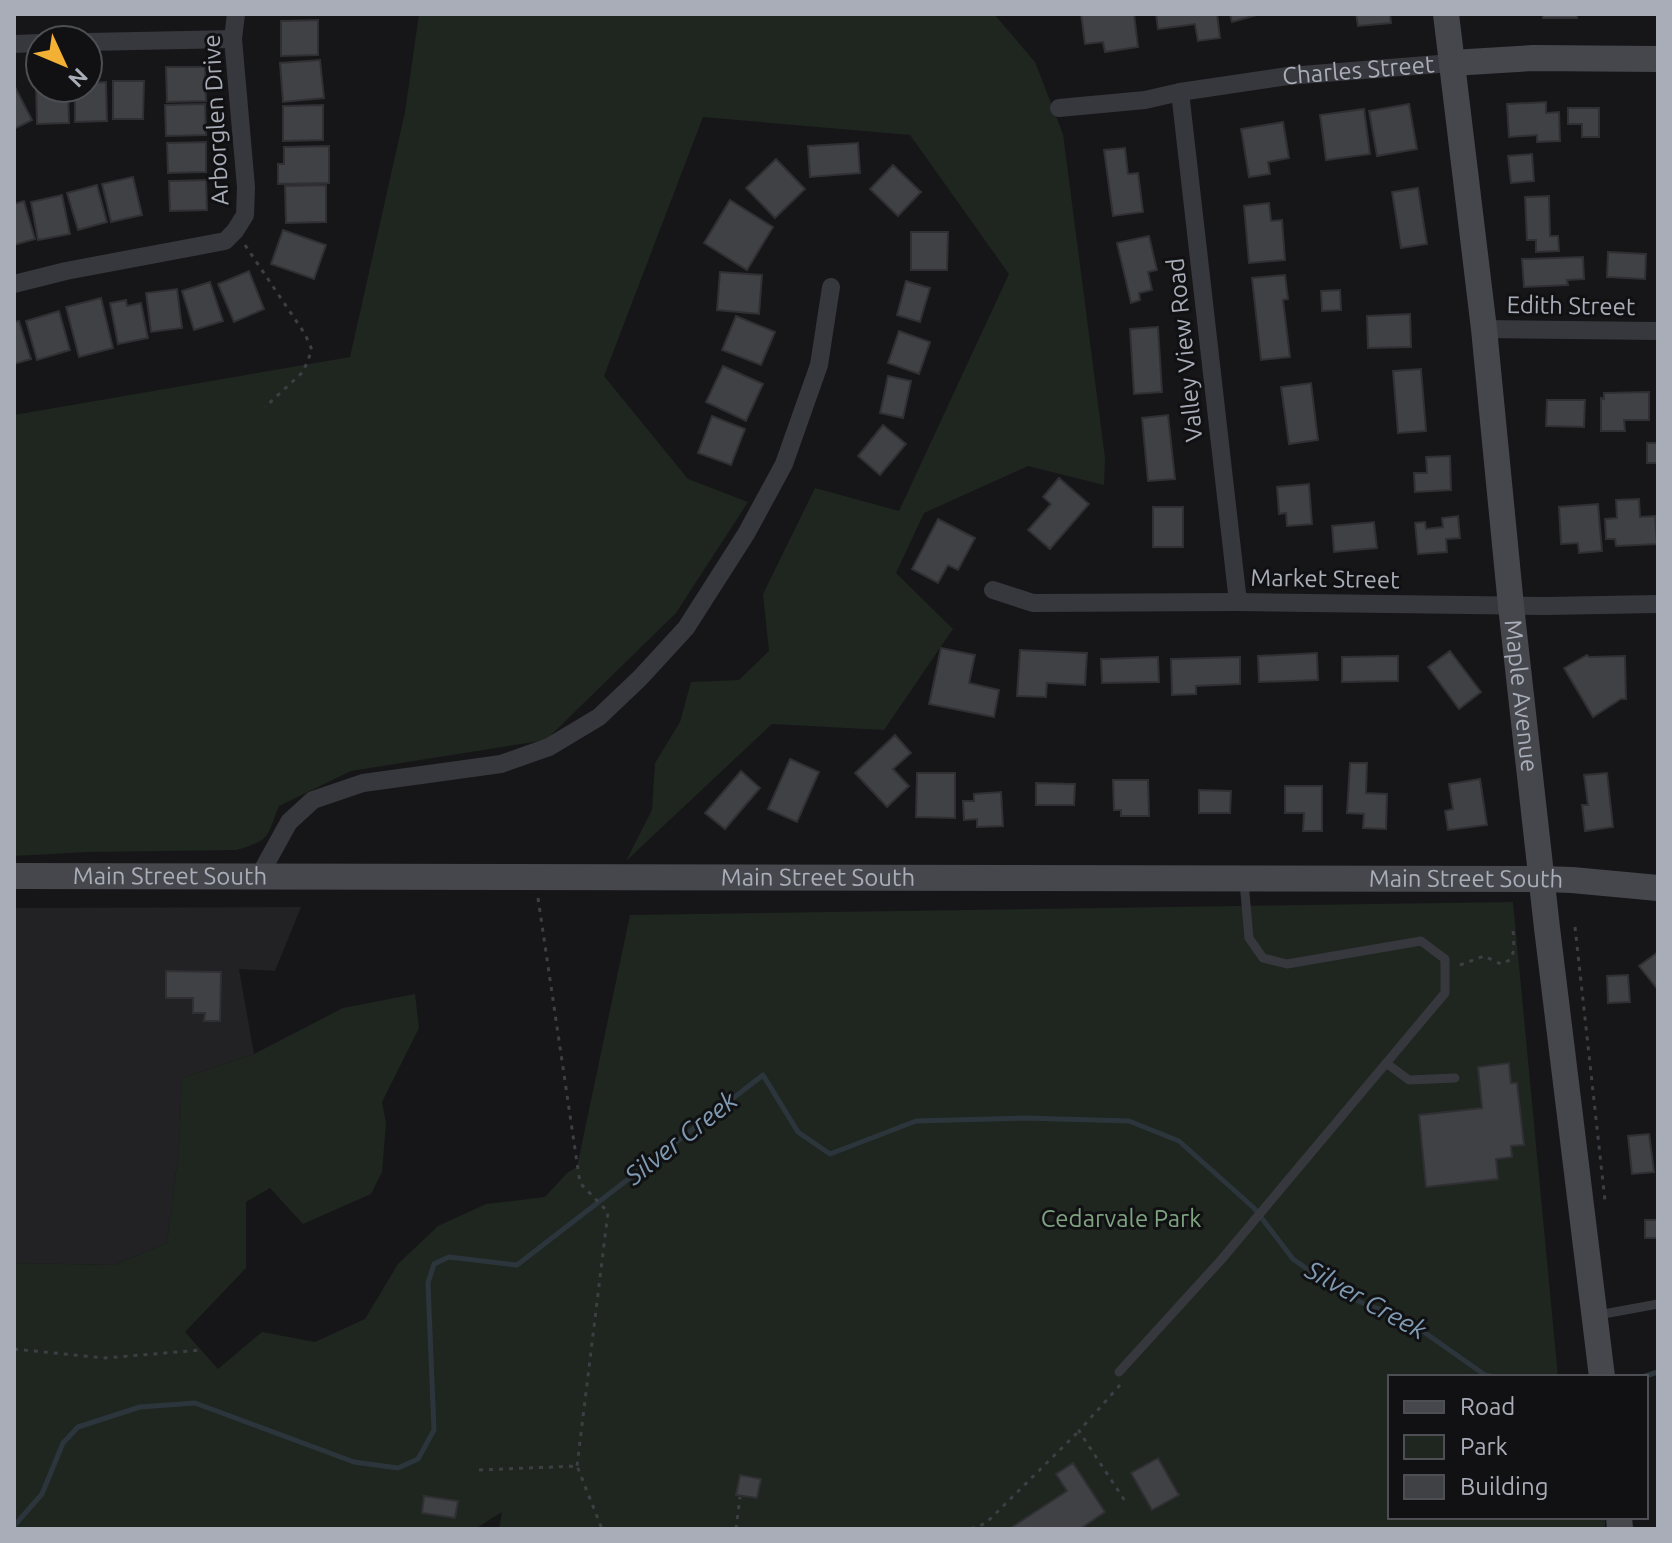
<svg xmlns="http://www.w3.org/2000/svg" width="1672" height="1543" viewBox="0 0 1672 1543" font-family="Ubuntu,sans-serif">
	<style>
		.built { fill: #222225 }
		.green { fill: #1e261f }
		.lines { fill: none; stroke-linecap: round; stroke-linejoin: round }
		.stream { stroke: #2c353c; stroke-width: 5 }
		.building { fill: #404145; stroke: #303034; stroke-width: 2 }
		.path { stroke: #3d3f44; stroke-width: 3; stroke-dasharray: 4 6; stroke-linecap: butt }
		.lane { stroke: #37383d; stroke-width: 9 }
		.street { stroke: #37383d; stroke-width: 18 }
		.secondary { stroke: #45474d; stroke-width: 26 }
		.labels { text-anchor: middle; stroke-width: 6; stroke-linejoin: round; paint-order: stroke }
		.street-label { font-size: 24px; fill: #a8adb8; stroke: #111113 }
		.park-label { font-size: 24px; fill: #7fa381; stroke: #111113 }
		.water-label { font-size: 26px; font-style: italic; fill: #7f9bb3; stroke: #111113 }
	</style>
	<rect width="100%" height="100%" fill="#161618"/>
	<!-- built -->
	<path class="built" d="M301,907l-26,64 -36,-2 15,85 -72,24 -3,71 -12,94 -53,22 -100,-2v-355z"/>
	<!-- green -->
	<path class="green" d="M419,14h575l41,48 28,72 42,324 -1,27 -76,-19 -104,47 -28,60 57,56 -69,101 -112,-6 -146,137 26,-51 3,-47 25,-41 11,-40 48,-2 30,-29 -6,-57 52,-106 84,23 110,-237 -99,-139 -207,-18 -99,259 84,103 60,23 -72,111 -130,127 -195,31 -72,35c-13,32 -8,34 -43,44l-148,2 -74,4v-441l336,-58 55,-245z
		M1513,902l45,475h-168v140h215v12h-1106l3,-17 -27,17h-461v-266l100,2 53,-22 12,-94 3,-71 72,-24 89,-46 72,-14 4,34 -37,74 4,21 -4,49 -11,22 -68,30 -33,-36 -24,14v66l-61,64 33,37 44,-37 53,10 50,-23 33,-55 40,-38 48,-22 59,-7 22,-24 10,-6 53,-252z"/>
	<g class="lines">
		<!-- stream -->
		<path class="stream" d="M1642,1377l16,-5
			M14,1526l28,-32 21,-51 15,-16 62,-20 55,-4 159,59 44,6 20,-9 16,-29 -6,-147 6,-19 15,-7 68,8 246,-190 35,57 32,22 86,-33 108,-3 105,3 50,20 75,67 39,51 31,22 36,21 44,16 81,57 10,2"/>
	</g>
	<!-- building -->
	<path class="building" d="M1081,14h53l4,33 -33,5 -2,-10 -18,2z
		M1156,14h61l3,24 -22,3 -3,-17 -37,5z
		M1230,14h30l-28,8z
		M1356,14h34l1,9 -33,3z
		M1543,14h34v4h-34z
		M318,20v35l-37,1v-35z
		M320,60l4,38 -41,4 -3,-39z
		M166,67h39l1,34 -39,1z
		M113,81h31l-1,38h-30z
		M106,82l1,39 -32,1v-34h13v-5z
		M36,83h4v5h28l1,35 -32,1z
		M15,87l17,33 -18,9v-41z
		M1546,102v11l13,-1 1,29 -23,1v-7l-28,2 -2,-33z
		M205,104l1,31 -40,1 -1,-31z
		M1409,104l8,45 -40,7 -8,-45z
		M323,105v35l-40,1v-35z
		M1568,108h31v29h-17v-13h-14z
		M1364,109l6,45 -44,6 -6,-45z
		M1283,122l6,36 -21,4 2,12 -21,3 -8,-48z
		M206,142v30l-38,1 -1,-30z
		M858,143l2,30 -50,4 -2,-31z
		M329,146v37l-51,1v-20h6v-17z
		M1125,148l3,26 10,-1 5,39 -30,4 -9,-66z
		M1532,154l2,27 -23,2 -3,-27z
		M776,159l29,30 -30,29 -29,-30z
		M893,165l28,27 -23,24 -28,-27z
		M133,177l9,38 -31,7 -9,-38z
		M206,180l1,30 -37,1 -1,-30z
		M97,185l10,37 -29,8 -11,-37z
		M326,185v37l-40,1 -1,-37z
		M1418,188l9,56 -26,4 -9,-56z
		M62,195l8,39 -32,6 -7,-38z
		M1549,196l1,40h8l1,15 -23,1v-12h-9l-2,-43z
		M730,200l43,27 -26,43 -43,-27z
		M24,201l11,38 -21,6v-41z
		M1269,203l2,18 11,-1 3,40 -36,3 -5,-57z
		M283,230l43,15 -12,34 -43,-15z
		M911,232h37l-1,38h-36z
		M1149,236l8,34 -9,2 4,18 -13,3 1,7 -9,3 -14,-60z
		M1608,252l38,2 -1,25 -38,-2z
		M1583,257l1,22 -17,1 1,5 -44,2 -2,-28z
		M249,271l15,38 -30,13 -16,-38z
		M720,272l42,3 -3,39 -42,-4z
		M1285,275l3,24 -5,1 7,57 -29,3 -9,-82z
		M906,281l24,7 -10,34 -23,-7z
		M210,282l13,39 -29,9 -12,-39z
		M177,289l5,39 -31,4 -5,-39z
		M1340,290l1,20 -19,1 -1,-20z
		M101,298l12,50 -34,9 -13,-50z
		M126,300l1,6 14,-3 7,35 -30,6 -8,-41z
		M59,311l11,39 -33,10 -11,-39z
		M1410,314l1,33 -43,1 -1,-32z
		M736,316l39,16 -14,33 -39,-15z
		M19,321l12,38 -17,5v-42z
		M1158,327l4,65 -28,2 -4,-65z
		M899,331l31,11 -11,32 -31,-11z
		M723,366l40,18 -17,37 -40,-19z
		M1421,369l5,62 -28,2 -5,-62z
		M888,376l23,5 -8,37 -23,-5z
		M1311,383l7,57 -29,4 -8,-57z
		M1649,392v28h-25l1,11h-24v-33l3,1v-6z
		M1547,400h38l-1,27 -38,-1z
		M1168,415l7,64 -27,2 -6,-63z
		M712,416l33,13 -14,36 -33,-12z
		M883,425l23,19 -26,31 -22,-19z
		M1647,443h11v20h-11z
		M1450,456l1,34 -36,2 -1,-19h13l-1,-16z
		M1059,478l30,26 -39,45 -22,-19 23,-26 -8,-7z
		M1309,484l3,40 -25,2 -1,-13 -7,1 -2,-27z
		M1639,499l1,18 15,-1 2,28 -41,2 -1,-7h-9l-1,-20 12,-1 -1,-18z
		M1598,504l4,47 -23,2 -1,-10 -17,1 -2,-37z
		M1153,507h30v40h-30z
		M1458,516l2,22 -14,1 1,13 -29,2 -3,-31 10,-1 1,7 17,-2 -1,-9z
		M938,519l37,19 -17,32 -10,-5 -10,18 -26,-14z
		M1374,522l3,26 -43,4 -2,-26z
		M941,648l34,7 -6,28 30,7 -5,27 -65,-13z
		M1020,650l67,3 -2,32 -38,-2 -1,14 -29,-1z
		M1450,651l31,41 -22,17 -31,-42z
		M1317,653l1,27 -59,2 -1,-26z
		M1587,655l2,2 36,-1 1,43h-5l-28,18 -29,-49z
		M1398,656v25l-56,1v-25z
		M1158,657l1,25 -57,1 -1,-24z
		M1240,657v27l-44,2v8l-24,1 -1,-36z
		M895,735l16,18 -18,16 16,17 -22,21 -32,-34z
		M790,759l29,13 -22,50 -29,-13z
		M1350,763h17l-1,30 21,1 -1,35 -23,-1 1,-14 -17,-1z
		M741,771l19,17 -35,41 -20,-16z
		M917,773h38v45l-39,-1z
		M1607,773l6,54 -28,4 -3,-26h6l-4,-30z
		M1480,779l7,46 -39,5 -3,-19 8,-2 -4,-25z
		M1113,780h35l1,36h-28v-6h-7z
		M1036,783l39,1 -1,21h-38z
		M1285,786h37v45h-19l1,-18h-19z
		M1199,790l32,1 -1,22h-31z
		M1001,792l2,34 -26,1v-8l-13,1 -1,-19h11v-7z
		M1658,952v38l-19,-24z
		M166,971l55,1 -1,49h-16l1,-8h-12v-15h-27z
		M1628,975l2,27 -22,1 -1,-27z
		M1509,1063l2,20h6l7,62 -13,1 1,11 -16,2 2,20 -72,8 -7,-72 63,-7 -4,-41z
		M1649,1134l5,38 -22,2 -4,-38z
		M1645,1220h13v18h-13z
		M1158,1458l21,37 -27,15 -21,-37z
		M1073,1463l32,49 -25,17h-71l58,-38 -11,-17z
		M740,1475l21,4 -4,19 -21,-3z
		M424,1496l34,5 -3,17 -33,-5z"/>
	<g class="lines">
		<!-- path -->
		<path class="path" d="M245,245l60,89 7,16 -9,22 -38,35
			M538,898l42,285 28,29 -31,254
			M1575,927l30,274
			M1460,965l24,-9 17,8 9,-4 4,-10 -1,-23
			M14,1349l91,9 96,-8
			M1120,1385l-41,46 48,73
			M479,1470l98,-4 25,63
			M736,1529l4,-32
			M971,1529l15,-6 93,-92"/>
		<!-- lane -->
		<path class="lane" d="M1386,1063l23,17 46,-2
			M1598,1315l60,-11
			M1119,1372l102,-112 224,-267v-34l-24,-18 -134,23 -24,-6 -14,-20 -5,-56"/>
		<!-- street -->
		<g class="street">
			<path d="M88,42l145,-3"/>
			<path d="M14,44l26,-1"/>
			<path d="M1180,92l58,510"/>
			<path id="s1" d="M1059,108l86,-8 35,-8 108,-16 164,-13"/>
			<path d="M14,284l52,-13 159,-30 10,-10 10,-16 1,-28 -13,-148 3,-25"/>
			<path d="M1484,329l174,2"/>
			<path d="M993,590l40,13 205,-1 307,4 113,-2"/>
			<path d="M258,878l31,-56 24,-22 50,-17 138,-19 48,-17 50,-30 41,-39 46,-50 60,-94 38,-70 35,-99 12,-78"/>
		</g>
		<!-- secondary -->
		<g class="secondary">
			<path id="s2" d="M1446,14l38,315 27,277 36,322 55,449"/>
			<path d="M1452,63l81,-5 125,1"/>
			<path id="s3" d="M14,876l1528,3 30,1 86,8"/>
			<path d="M1619,1517l1,12"/>
		</g>
	</g>
	<g class="labels">
		<!-- street labels -->
		<g class="street-label">
			<text dy="8" stroke="none"><textPath href="#s1" startOffset="302">Charles Street</textPath></text>
			<text transform="translate(216 120) rotate(-93)" y="8">Arborglen Drive</text>
			<text transform="translate(1571 306) rotate(1)" y="8">Edith Street</text>
			<text transform="translate(1185 350) rotate(-96)" y="8">Valley View Road</text>
			<text transform="translate(1325 579) rotate(1)" y="8">Market Street</text>
			<text dy="8" stroke="none"><textPath href="#s2" startOffset="686">Maple Avenue</textPath></text>
			<text dy="8" stroke="none"><textPath href="#s3" startOffset="156">Main Street South</textPath></text>
			<text dy="8" stroke="none"><textPath href="#s3" startOffset="804">Main Street South</textPath></text>
			<text dy="8" stroke="none"><textPath href="#s3" startOffset="1452">Main Street South</textPath></text>
		</g>
		<!-- park labels -->
		<g class="park-label">
			<text x="1121" y="1227">Cedarvale Park</text>
		</g>
		<!-- water labels -->
		<g class="water-label">
			<text transform="translate(681 1138) rotate(-38)" y="9">Silver Creek</text>
			<text transform="translate(1366 1300) rotate(29)" y="9">Silver Creek</text>
		</g>
	</g>
	<!-- border -->
	<rect width="1672" height="1543" fill="none" stroke="#a8adb8" stroke-width="32"/>
	<!-- legend -->
	<rect x="1388" y="1375" width="260" height="144" fill="#111113" stroke="#4d4f55" stroke-width="2"/>
	<rect x="1404" y="1401" width="40" height="12" fill="#45474d" stroke="#4d4f55" stroke-width="2"/>
	<text x="1460" y="1415" font-size="24" fill="#a8adb8">Road</text>
	<rect x="1404" y="1435" width="40" height="24" fill="#1e261f" stroke="#4d4f55" stroke-width="2"/>
	<text x="1460" y="1455" font-size="24" fill="#a8adb8">Park</text>
	<rect x="1404" y="1475" width="40" height="24" fill="#404145" stroke="#4d4f55" stroke-width="2"/>
	<text x="1460" y="1495" font-size="24" fill="#a8adb8">Building</text>
	<!-- north arrow -->
	<g transform="translate(64 64) rotate(134)"><circle r="38" fill="#111113" stroke="#4d4f55" stroke-width="2"/>
	<path d="M0-6L14 30L0 20L-14 30Z" fill="#f2b134"/>
	<text y="-12" font-size="22" font-weight="bold" text-anchor="middle" fill="#a8adb8">N</text>
	</g>
</svg>
